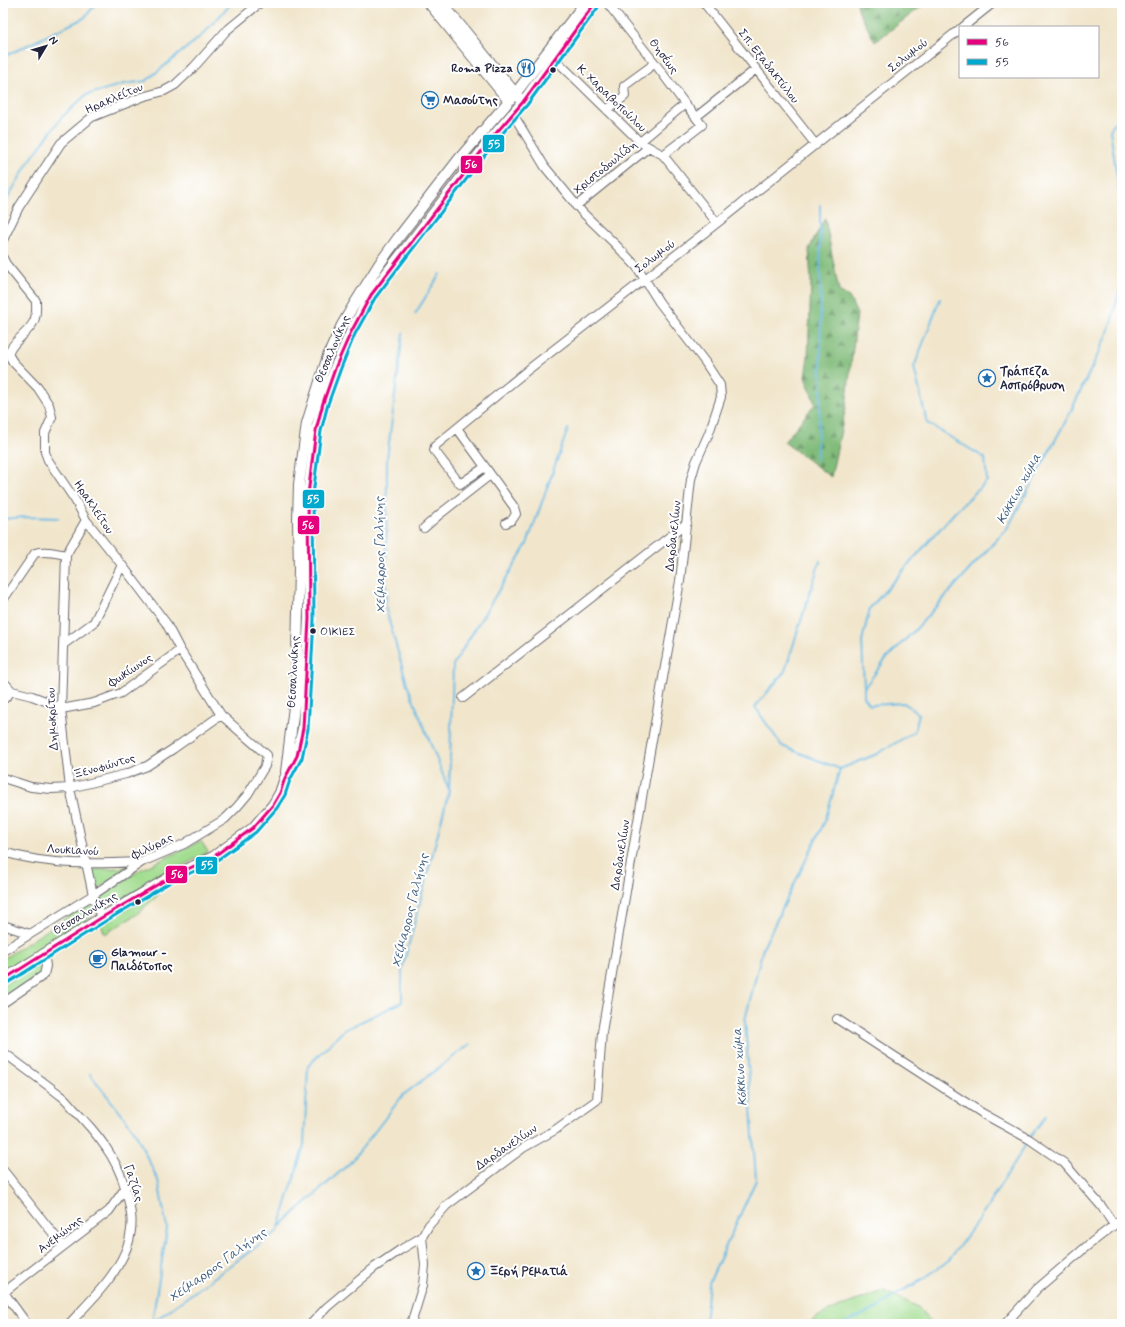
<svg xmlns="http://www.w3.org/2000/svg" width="1125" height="1327" viewBox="0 0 1125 1327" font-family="Mynerve,sans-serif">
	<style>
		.green { fill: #a2dd90; stroke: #628066 }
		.forest { fill: url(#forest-firs); stroke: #526f5a }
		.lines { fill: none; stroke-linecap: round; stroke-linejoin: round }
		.stream { stroke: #6abbe5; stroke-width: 2 }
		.minor-casing { stroke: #6a676e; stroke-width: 10 }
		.major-casing { stroke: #6a676e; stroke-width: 12 }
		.minor { stroke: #fff; stroke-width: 8 }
		.major { stroke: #fff; stroke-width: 10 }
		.bus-1-casing { stroke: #fff; stroke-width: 6 }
		.bus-2-casing { stroke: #fff; stroke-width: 6 }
		.bus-1 { stroke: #e5007d; stroke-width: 3 }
		.bus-2 { stroke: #00a9ce; stroke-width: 3 }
		.bus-dot { fill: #22223b; stroke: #fff; stroke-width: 1.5 }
		.labels { text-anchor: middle; stroke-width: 4; stroke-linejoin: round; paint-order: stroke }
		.bus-label { font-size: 11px; fill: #22223b; stroke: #fff; text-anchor: start }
		.street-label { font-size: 12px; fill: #22223b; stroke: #fff }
		.poi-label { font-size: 12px; font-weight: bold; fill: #22223b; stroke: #fff; text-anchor: start }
		.water-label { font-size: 13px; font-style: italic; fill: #3f5f7f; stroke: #fff }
		.line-badge { stroke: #fff; stroke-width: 1.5 }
		.badge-label { font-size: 11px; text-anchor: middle; font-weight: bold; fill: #fff }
	</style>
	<defs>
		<pattern id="forest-firs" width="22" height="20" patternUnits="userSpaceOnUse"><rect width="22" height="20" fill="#81bc7a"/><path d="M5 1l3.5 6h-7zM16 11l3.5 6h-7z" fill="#699865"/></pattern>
	</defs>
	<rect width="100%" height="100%" fill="#fff"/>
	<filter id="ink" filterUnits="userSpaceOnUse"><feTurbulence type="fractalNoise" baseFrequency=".025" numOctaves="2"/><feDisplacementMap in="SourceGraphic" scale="8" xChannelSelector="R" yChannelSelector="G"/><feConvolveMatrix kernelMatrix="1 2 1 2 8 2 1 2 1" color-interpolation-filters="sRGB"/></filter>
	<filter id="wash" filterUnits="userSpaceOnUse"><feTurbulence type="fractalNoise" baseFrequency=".012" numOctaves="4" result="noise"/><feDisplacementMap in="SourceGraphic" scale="16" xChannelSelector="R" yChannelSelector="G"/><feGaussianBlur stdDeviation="0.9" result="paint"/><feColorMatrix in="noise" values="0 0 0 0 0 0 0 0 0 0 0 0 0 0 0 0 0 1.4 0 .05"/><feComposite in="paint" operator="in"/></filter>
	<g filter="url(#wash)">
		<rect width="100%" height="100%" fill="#f1e6cc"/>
		<!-- green -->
		<path class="green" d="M201,841l7,11 -104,56 -5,-10 41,-28z
			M130,867l-33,22 -5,-19z
			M158,892l1,2 -23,21 -31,19 -4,-9 1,-2 52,-30z
			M84,906h6l3,2v5l-2,4 -88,57v-15z
			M39,962h3l1,1 -2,12 -38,25v-15z
			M883,1290l35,17 14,17h-122c5,-12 59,-26 73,-34z"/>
		<!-- forest -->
		<path class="forest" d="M857,3h69l-51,39 -16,-30z
			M825,218l14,73 10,6 8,17 -11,93 -15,70 -47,-35 31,-38 -10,-27 3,-20 3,-74 -2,-34z"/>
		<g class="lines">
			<!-- stream -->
			<path class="stream" d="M3,57l81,-39 13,-15
				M1122,110l-12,20 12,80
				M3,206l25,-43 33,-45 25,-23 38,-11 22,-3 55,-45 31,-33
				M415,314l25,-40
				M403,333l-16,125 -1,152 21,74 42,106
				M816,460l5,-65 -1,-190
				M3,519l21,-2 35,1
				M820,561l-35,110 -30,36 27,39 58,23
				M864,688l-2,-47 8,-33 85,-96 32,-31 -2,-23 -58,-35 -13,-56 26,-68
				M90,1074l44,56 24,50 9,49 -15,93
				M1030,1137l16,-21
				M280,1226l72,-65 51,-66 67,-51
				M150,1324l128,-93 26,-86 4,-79 36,-36 58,-28v-32l47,-179 4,-126 74,-121 41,-115
				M705,1324l4,-41 47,-103 -11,-160 18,-72 62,-127 15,-52 37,-15 37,-22 5,-18 -15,-11 -34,2 -6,-8v-9l22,-29 29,-29 93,-103 61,-112 38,-79 15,-53
				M842,1324l36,-16 20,-15 24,-13 27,-20 31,-42 48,-77"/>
		</g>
	</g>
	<g filter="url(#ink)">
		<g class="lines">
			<!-- minor casing -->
			<g class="minor-casing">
				<path id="minor" d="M607,3l47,59 31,42 17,21 -39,30
					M704,3l112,142
					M963,27l30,-24
					M555,59l85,83 23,13 54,68
					M607,110l18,-14 -1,-10 26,-19 4,-5
					M696,117l60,-48
					M640,142l45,-38
					M576,206l73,-59
					M3,240l16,-33 42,-64 31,-26 50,-20 22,-6 11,-6 19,-18 32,-36 34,-28
					M3,258l3,6 30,37c0,7 1,14 -2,20 -6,13 -21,19 -26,33l5,8 25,26 11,17 3,12 -7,16v19l3,8 27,40 11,20 36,45 44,58 14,27 41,65 46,40 -2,11 -17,28 -11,13 -12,12 -41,25 -42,18 -49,33 -90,56
					M457,428l-22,18 -1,4 26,34 25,-17
					M86,520l-20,35 -5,154 9,79 23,107 8,23
					M506,523l6,-3 4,-6 -2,-7 -57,-79 72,-59 188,-146 243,-194
					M424,528l16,-14 50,-39
					M3,600l32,-47c10,-3 21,0 31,2
					M64,644l30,-22 28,-57
					M3,681l9,10 20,5 16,6 13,7 33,-6 27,-10 59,-43
					M463,698l224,-175
					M3,700l9,-9
					M3,778l28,9 20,2 19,-1 56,-14 21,-8 26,-17 48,-34
					M3,852c46,14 92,12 139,10
					M3,925l27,9
					M3,1003l41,-28 2,-9 -2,-13
					M837,1019l145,94 47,26 35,24 38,44 12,18
					M3,1052c20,15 41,30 61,46 6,6 12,14 18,20 23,25 39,48 46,81 4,16 5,25 1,42 -9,32 -38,59 -60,83
					M3,1170l60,76
					M3,1291l24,33
					M3,1293l106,-82 17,-24
					M311,1324l16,-17 48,-40 25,-17 22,-13 7,-12 18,-20 76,-57 32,-18 42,-30 5,-68 42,-246 36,-205 11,-102 5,-17 13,-29 12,-36 -1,-12 -15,-23 -46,-60 -22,-35 -22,-23 -33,-32 -37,-45 -32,-53
					M411,1324l12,-39 2,-20 -3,-28
					M1005,1324l32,-35 50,-43 35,-27"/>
			</g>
			<!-- major casing -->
			<g class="major-casing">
				<path id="major" d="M429,3l80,98
					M442,3l77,95
					M286,772l10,-82 3,-120 -1,-49 1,-37 8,-61 21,-67 14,-31 10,-17 28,-45 18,-25 61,-79 56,-65 70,-91
					M3,980l98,-62 66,-39 46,-22 40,-29 20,-23 7,-12 5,-15 12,-22 6,-28 6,-109 -1,-124 8,-65 7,-27 13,-37 15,-34 20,-37 18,-25 102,-131 32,-37 72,-99"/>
			</g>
			<!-- minor -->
			<use href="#minor" class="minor"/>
			<!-- major -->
			<use href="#major" class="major"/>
			<!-- bus-1 casing -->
			<g class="bus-1-casing">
				<path id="bus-1" d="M3,980l98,-62 66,-39 46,-22 40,-29 20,-23 7,-12 5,-15 12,-22 6,-28 6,-109 -1,-124 8,-65 7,-27 13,-37 15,-34 20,-37 120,-156 32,-37 72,-99"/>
			</g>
			<!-- bus-2 casing -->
			<g class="bus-2-casing">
				<path id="bus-2" d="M6,984l98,-62 65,-39 47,-22 40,-29 21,-24 8,-13 5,-15 12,-22 6,-29 6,-110 -1,-124 8,-64 7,-27 13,-36 14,-34 20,-36 120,-156 32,-37 72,-99"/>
			</g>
			<!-- bus-1 -->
			<use href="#bus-1" class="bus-1"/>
			<!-- bus-2 -->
			<use href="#bus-2" class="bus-2"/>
		</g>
	</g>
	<!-- icons -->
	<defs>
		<g id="restaurant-ring" transform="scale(0.9)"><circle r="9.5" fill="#fff" stroke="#1f6fb2" stroke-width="1.5"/><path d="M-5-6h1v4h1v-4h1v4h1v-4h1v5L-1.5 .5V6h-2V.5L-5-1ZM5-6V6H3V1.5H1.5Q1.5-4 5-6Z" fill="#1f6fb2"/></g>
		<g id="supermarket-ring" transform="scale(0.9)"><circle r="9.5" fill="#fff" stroke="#1f6fb2" stroke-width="1.5"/><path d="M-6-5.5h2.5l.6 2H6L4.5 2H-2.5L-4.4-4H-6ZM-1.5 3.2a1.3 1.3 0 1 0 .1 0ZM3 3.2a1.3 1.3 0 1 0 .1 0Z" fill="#1f6fb2"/></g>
		<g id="sight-ring" transform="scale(0.9)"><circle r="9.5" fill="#fff" stroke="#1f6fb2" stroke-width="1.5"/><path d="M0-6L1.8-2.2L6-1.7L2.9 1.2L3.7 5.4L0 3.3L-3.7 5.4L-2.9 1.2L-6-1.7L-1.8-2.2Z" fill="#1f6fb2"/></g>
		<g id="cafe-ring" transform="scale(0.9)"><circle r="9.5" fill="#fff" stroke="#1f6fb2" stroke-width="1.5"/><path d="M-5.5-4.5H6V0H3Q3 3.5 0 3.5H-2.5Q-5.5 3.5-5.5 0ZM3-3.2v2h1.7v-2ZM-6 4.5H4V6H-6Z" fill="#1f6fb2"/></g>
	</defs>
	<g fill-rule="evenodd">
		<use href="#restaurant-ring" x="526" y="68"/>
		<use href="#supermarket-ring" x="430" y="100"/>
		<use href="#sight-ring" x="987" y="378"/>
		<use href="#cafe-ring" x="98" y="959"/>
		<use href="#sight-ring" x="476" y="1271"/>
	</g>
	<!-- markers -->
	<g class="bus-dot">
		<circle cx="553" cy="70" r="3.5"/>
		<circle cx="313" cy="631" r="3.5"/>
		<circle cx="138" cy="902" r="3.5"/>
	</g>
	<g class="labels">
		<!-- bus labels -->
		<g class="bus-label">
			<text x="320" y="635">ΟΙΚΙΕΣ</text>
		</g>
		<!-- street labels -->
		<g class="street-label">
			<text transform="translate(908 55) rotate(-38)" y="4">Σολωμού</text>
			<text transform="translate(664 56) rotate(53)" y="4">Θησέως</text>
			<text transform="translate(769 66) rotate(52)" y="4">Σπ. Εξαδακτύλου</text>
			<text transform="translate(114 98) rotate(-23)" y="4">Ηρακλείτου</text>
			<text transform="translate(612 98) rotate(44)" y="4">Κ. Χαραβοπούλου</text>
			<text transform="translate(605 167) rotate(-39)" y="4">Χριστοδουλίδη</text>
			<text transform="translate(655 256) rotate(-37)" y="4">Σολωμού</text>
			<text transform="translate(332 349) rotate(-67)" y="4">Θεσσαλονίκης</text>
			<text transform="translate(94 507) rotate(56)" y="4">Ηρακλείτου</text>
			<text transform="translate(673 536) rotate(-84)" y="4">Δαρδανελίων</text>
			<text transform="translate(130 670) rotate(-34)" y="4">Φωκίωνος</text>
			<text transform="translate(293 672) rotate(-87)" y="4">Θεσσαλονίκης</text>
			<text transform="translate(52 719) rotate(-93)" y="4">Δημοκρίτου</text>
			<text transform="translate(104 766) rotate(-16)" y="4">Ξενοφώντος</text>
			<text transform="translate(152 846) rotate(-26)" y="4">Φιλύρας</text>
			<text transform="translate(73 850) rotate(3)" y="4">Λουκιανού</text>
			<text transform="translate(620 855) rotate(-81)" y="4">Δαρδανελίων</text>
			<text transform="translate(85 913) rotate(-31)" y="4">Θεσσαλονίκης</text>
			<text transform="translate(506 1147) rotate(-34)" y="4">Δαρδανελίων</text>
			<text transform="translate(134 1183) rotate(72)" y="4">Γαζίας</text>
			<text transform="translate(60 1234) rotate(-38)" y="4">Ανεμώνης</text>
		</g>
		<!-- poi labels -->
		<g class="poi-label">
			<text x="513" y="72" text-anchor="end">Roma Pizza</text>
			<text x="443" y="104">Μασούτης</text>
			<text x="1000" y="375">Τράπεζα<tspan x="1000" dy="14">Ασπρόβρυση</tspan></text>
			<text x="111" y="956">Glamour -<tspan x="111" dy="14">Παιδότοπος</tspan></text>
			<text x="489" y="1275">Ξερή Ρεματιά</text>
		</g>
		<!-- water labels -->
		<g class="water-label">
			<text transform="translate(1018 488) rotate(-61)" y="5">Κόκκινο χώμα</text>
			<text transform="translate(379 555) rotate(-91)" y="5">Χείμαρρος Γαλήνης</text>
			<text transform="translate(409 910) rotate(-76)" y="5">Χείμαρρος Γαλήνης</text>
			<text transform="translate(739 1067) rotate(-94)" y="5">Κόκκινο χώμα</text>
			<text transform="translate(217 1264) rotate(-36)" y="5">Χείμαρρος Γαλήνης</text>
		</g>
	</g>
	<g class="line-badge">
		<rect x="482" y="134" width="23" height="19" rx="4" fill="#00a9ce"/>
		<rect x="460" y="155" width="23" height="19" rx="4" fill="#e5007d"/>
		<rect x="302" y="489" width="23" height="20" rx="4" fill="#00a9ce"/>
		<rect x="297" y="515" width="23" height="20" rx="4" fill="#e5007d"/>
		<rect x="195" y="856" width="23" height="19" rx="4" fill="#00a9ce"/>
		<rect x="165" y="865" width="23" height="19" rx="4" fill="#e5007d"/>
	</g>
	<g class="badge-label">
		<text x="494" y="148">55</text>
		<text x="471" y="168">56</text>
		<text x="313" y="503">55</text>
		<text x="308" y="529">56</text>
		<text x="207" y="869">55</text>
		<text x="177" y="878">56</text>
	</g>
	<!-- margin -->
	<rect width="1125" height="1327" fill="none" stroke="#fff" stroke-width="16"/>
	<!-- legend -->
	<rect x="959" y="26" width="140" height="52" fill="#ffffff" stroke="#a7a7b1"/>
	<rect x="967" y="39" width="20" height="6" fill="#e5007d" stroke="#a7a7b1"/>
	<text x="995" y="46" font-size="12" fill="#22223b">56</text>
	<rect x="967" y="59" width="20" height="6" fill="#00a9ce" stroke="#a7a7b1"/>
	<text x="995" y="66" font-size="12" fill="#22223b">55</text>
	<!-- north arrow -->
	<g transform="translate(46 46) rotate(52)" stroke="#ffffff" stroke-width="3" paint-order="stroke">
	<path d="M0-3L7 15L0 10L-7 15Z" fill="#22223b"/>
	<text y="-6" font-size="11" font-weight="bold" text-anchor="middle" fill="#22223b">N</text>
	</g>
</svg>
